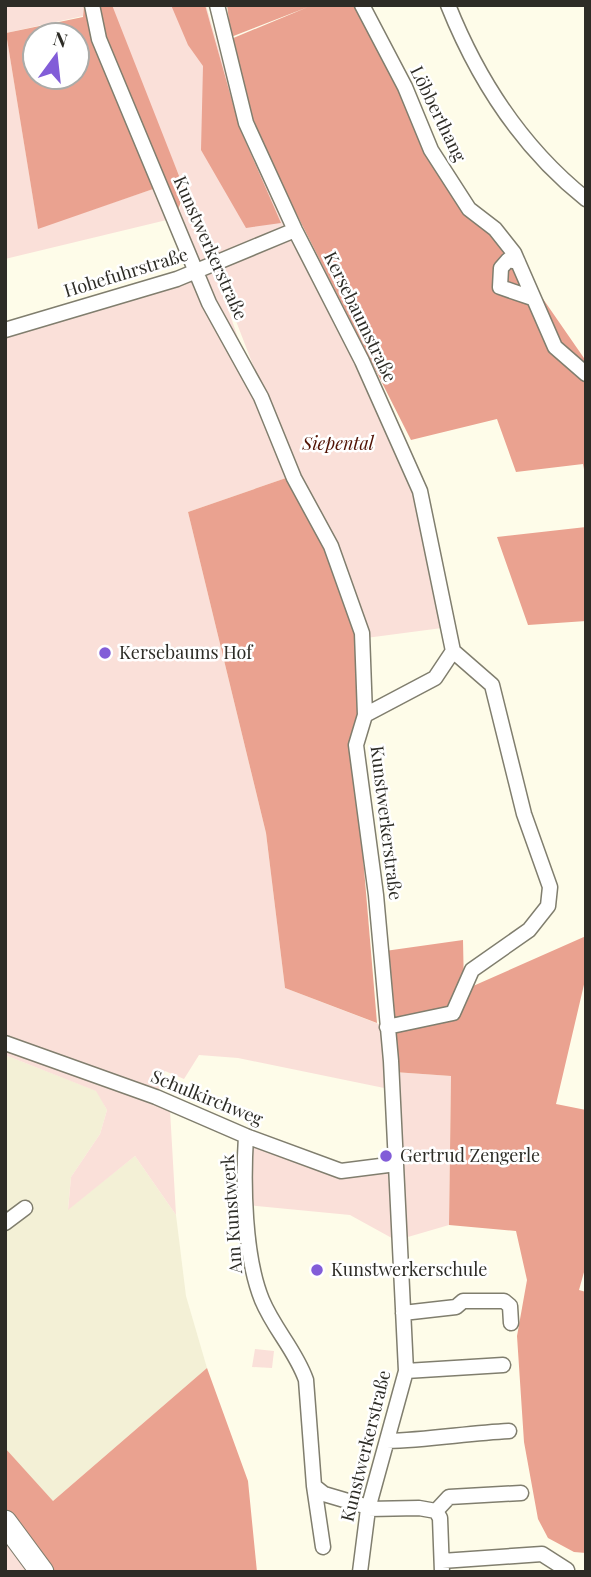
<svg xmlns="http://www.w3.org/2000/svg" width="591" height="1577" viewBox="0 0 591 1577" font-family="'Playfair Display',serif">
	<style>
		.built { fill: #f3f0d6 }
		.green { fill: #fae0d9 }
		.forest { fill: #eaa290; fill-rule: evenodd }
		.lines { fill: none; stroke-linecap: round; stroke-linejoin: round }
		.street-casing { stroke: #807e6e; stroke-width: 17 }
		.primary-casing { stroke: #807e6e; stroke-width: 25 }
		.street { stroke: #fff; stroke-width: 14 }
		.primary { stroke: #fff; stroke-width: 23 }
		.poi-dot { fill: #825dd8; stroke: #fff; stroke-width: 2.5 }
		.labels { text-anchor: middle; stroke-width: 5; stroke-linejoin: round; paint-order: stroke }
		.street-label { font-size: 18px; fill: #2d2c26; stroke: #fff }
		.park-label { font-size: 18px; font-style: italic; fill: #511304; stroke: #fff }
		.poi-label { font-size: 18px; fill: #2d2c26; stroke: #fff; text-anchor: start }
	</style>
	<rect width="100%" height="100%" fill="#fefce9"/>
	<!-- built -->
	<path class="built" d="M5,1055l92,36 10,19 -7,24 -29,43 -3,32 67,-53 41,59 10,81 21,72 -154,133 -48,-51z"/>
	<!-- green -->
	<path class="green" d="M5,5h79l-1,11 -77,17 32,195 118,-40 19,30 -170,41z
		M107,5h99l35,122 117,234 58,139 26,128 -76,10 -70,-161 -95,-247 85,248 -98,34 78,321 19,155 99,38 5,63 -151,-31 -39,-3 -15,24 -19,-8 -6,18 11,21 6,105 -41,-59 -67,54 3,-33 29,-43 7,-24 -11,-19 -91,-36v-719l194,-62 -24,-54 11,-28z
		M394,1072l57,4 -2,149 -48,14z
		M246,1136l99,34 49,-3 5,75 -49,-27 -103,-10z
		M255,1349l19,2 -2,17 -20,-1z
		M5,1523l36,49h-36z"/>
	<!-- forest -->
	<path class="forest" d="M84,5h28l73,186 -10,27 -19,-30 -118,41 -32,-196 77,-16zM35,35h42v42h-42z
		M171,5h34l35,124 41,94 -35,5 -45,-78 2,-84 -15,-21z
		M227,5h140l56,118 47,79 42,43 29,51 45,65v119l-3,-16 -67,8 -19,-53 -86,21 -160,-316 -20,-85 77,-32 -77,30z
		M286,478c13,23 32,46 41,71 22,52 48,135 26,189l24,285 -92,-35 -19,-155 -78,-321z
		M586,527v94l-58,4 -31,-88z
		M586,936v40l-30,128 30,6v155l-7,25 7,2v261l-12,-1 -26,-14 -10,-19 -14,-77 -7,-106 10,-56 -11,-49 -67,-6 2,-149 -57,-4 -9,-121 78,-11 1,50z
		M207,1368l41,113 9,91h-214l-38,-51v-73l48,53z"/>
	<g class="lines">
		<!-- street casing -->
		<g class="street-casing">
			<path id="street" d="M92,5l7,34 110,264 52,94 33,81 37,68 31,87 3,82 -9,30 20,150 15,166 15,310 -38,138 -8,63
				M217,5l29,118 49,107 67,131 58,130 33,160 -18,27 -70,37
				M362,5l43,82 26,63 38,59 26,20 19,24 41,94 31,27
				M448,5c30,75 74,143 138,194
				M518,262l-10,-2 -7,8 -1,19 32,11
				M5,330l172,-51 118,-49
				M387,1027l66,-14 19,-43 57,-40 19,-24 2,-19 -26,-73 -32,-129 -39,-34
				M5,1043l151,54 90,39 95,35 55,-7
				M246,1136c-3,47 -2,120 16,164 12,29 34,51 44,80l8,106 10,8 44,13
				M5,1223l20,-15
				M403,1313l53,-6 7,-6h41l6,5 1,17
				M406,1371l97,-6
				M387,1441c42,-1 81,-8 122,-10
				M314,1486l9,61
				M368,1509l51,-1 17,3 4,7 2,54
				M436,1511l13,-14 72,-4
				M442,1561l100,-7 25,16"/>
		</g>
		<!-- primary casing -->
		<g class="primary-casing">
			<path id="primary" d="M5,1522l37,50"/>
		</g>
		<!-- street -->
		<use href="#street" class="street"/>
		<!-- primary -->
		<use href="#primary" class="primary"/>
	</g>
	<!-- markers -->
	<g class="poi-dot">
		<circle cx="105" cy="653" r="7"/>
		<circle cx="386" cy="1156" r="7"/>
		<circle cx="317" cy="1270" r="7"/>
	</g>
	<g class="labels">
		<!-- street labels -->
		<g class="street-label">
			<text transform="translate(438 114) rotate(64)" y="6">Löbberthang</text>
			<text transform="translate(210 248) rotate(66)" y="6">Kunstwerkerstraße</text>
			<text transform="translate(126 273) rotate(-17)" y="6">Hohefuhrstraße</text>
			<text transform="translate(360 317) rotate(64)" y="6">Kersebaumstraße</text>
			<text transform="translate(386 823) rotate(83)" y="6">Kunstwerkerstraße</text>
			<text transform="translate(207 1098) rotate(22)" y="6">Schulkirchweg</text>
			<text transform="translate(232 1214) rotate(-94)" y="6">Am Kunstwerk</text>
			<text transform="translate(366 1446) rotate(-76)" y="6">Kunstwerkerstraße</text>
		</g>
		<!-- park labels -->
		<g class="park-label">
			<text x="338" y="450">Siepental</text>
		</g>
		<!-- poi labels -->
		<g class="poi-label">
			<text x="119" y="659">Kersebaums Hof</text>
			<text x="400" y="1162">Gertrud Zengerle</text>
			<text x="331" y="1276">Kunstwerkerschule</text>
		</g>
	</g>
	<!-- border -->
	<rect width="591" height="1577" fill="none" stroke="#2d2c26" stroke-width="14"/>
	<!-- north arrow -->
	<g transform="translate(56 56) rotate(15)"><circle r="33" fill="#ffffff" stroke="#ababa8" stroke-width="2"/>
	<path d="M0-5L12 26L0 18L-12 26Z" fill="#825dd8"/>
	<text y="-10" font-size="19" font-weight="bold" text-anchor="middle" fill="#2d2c26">N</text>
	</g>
</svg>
